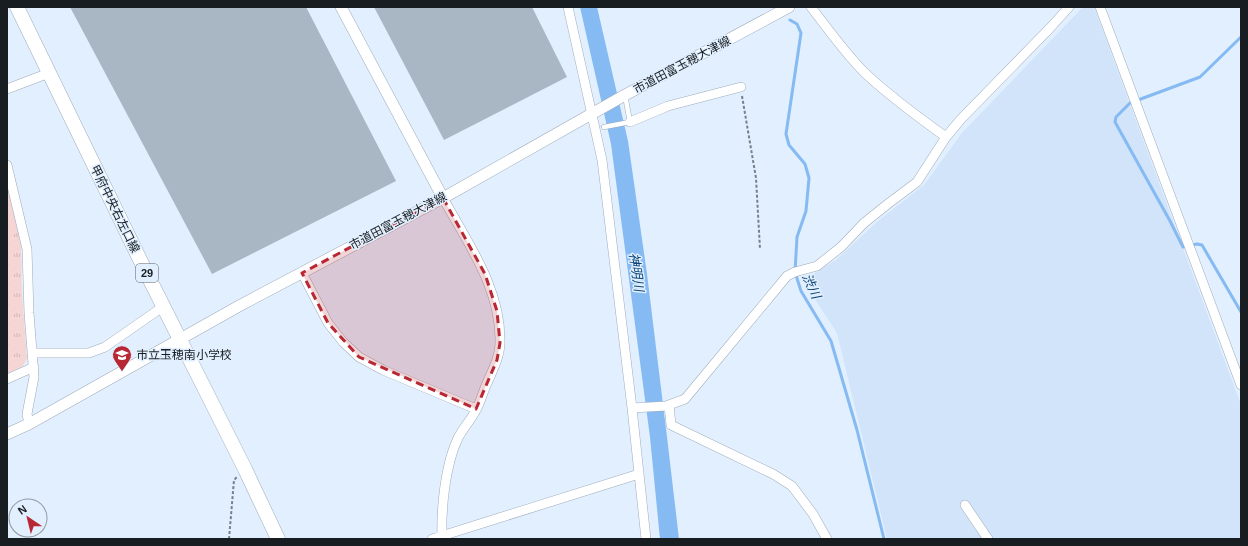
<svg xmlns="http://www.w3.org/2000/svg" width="1248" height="546" viewBox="0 0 1248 546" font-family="Helvetica,'Noto Sans JP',sans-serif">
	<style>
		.built { fill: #d1e4f9 }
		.grass { fill: url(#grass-tufts) }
		.water { fill: #85baf3 }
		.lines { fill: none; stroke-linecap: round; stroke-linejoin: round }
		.stream { stroke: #85baf3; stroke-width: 3 }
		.building { fill: #a9b6c4 }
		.service-casing { stroke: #9facba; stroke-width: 5.5 }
		.minor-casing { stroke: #9facba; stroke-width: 10 }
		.tertiary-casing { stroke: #9facba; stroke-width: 12 }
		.primary-casing { stroke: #9facba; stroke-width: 15 }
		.path { stroke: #778089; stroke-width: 2; stroke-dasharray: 3 2; stroke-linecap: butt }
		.service { stroke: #fff; stroke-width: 4.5 }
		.minor { stroke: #fff; stroke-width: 9 }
		.tertiary { stroke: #fff; stroke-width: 11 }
		.primary { stroke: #fff; stroke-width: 14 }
		.marked { fill: #b82834; fill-opacity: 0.2; stroke: #b82834; stroke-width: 3; stroke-dasharray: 8 5; stroke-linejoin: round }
		.labels { text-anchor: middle; stroke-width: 3; stroke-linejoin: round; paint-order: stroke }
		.shield { fill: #e1effe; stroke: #545c64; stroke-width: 1 }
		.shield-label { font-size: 11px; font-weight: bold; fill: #181d22 }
		.street-label { font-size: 12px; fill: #181d22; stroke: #e1effe }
		.poi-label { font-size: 12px; fill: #181d22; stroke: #e1effe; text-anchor: start }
		.water-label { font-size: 13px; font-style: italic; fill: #0c4679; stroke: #e1effe }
	</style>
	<defs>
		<pattern id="grass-tufts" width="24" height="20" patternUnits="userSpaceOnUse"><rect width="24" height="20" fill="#f6d6d4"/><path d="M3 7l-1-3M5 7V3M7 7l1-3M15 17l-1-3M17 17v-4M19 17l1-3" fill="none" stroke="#d2b7b6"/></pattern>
	</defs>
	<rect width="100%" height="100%" fill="#e1effe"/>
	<!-- built -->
	<path class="built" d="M1083,7h11l147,398v134h-354l-50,-206 -26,-40 2,-19 23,-14 42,-39 46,-36 38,-52z"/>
	<!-- grass -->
	<path class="grass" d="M7,184l14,62 1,48 5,64 -4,8 -16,8z"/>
	<!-- water -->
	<path class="water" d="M580,7h17l31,134 19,133 20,163 12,102h-19l-10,-102 -39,-293z"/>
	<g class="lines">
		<!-- stream -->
		<path class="stream" d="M790,20l7,4 4,9 -15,101 3,11 16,19 4,14 -3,33 -9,26 -2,35 6,19 30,50 26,89 27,109
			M1241,37l-41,40 -70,26 -14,14 -1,5 55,99 13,26 14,-3 5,1 39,67"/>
	</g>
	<!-- building -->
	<path class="building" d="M70,7h236l90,174 -184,93z
		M374,7h158l35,70 -123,63z"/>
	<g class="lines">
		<!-- service casing -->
		<g class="service-casing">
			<path id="service" d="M604,127l26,-5 -5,-27"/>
		</g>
		<!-- minor casing -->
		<g class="minor-casing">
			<path id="minor" d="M568,7l34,153 30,248 14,131
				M811,7c17,22 33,45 53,65 25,24 54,45 82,65
				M1100,7l141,378
				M7,89l42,-16
				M630,122l38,-16 73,-19
				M7,165l20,84 2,64 5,64 -7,37 2,10
				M302,273l26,50 15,19 16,15 24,13 93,39
				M32,353h57l16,-6 59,-41
				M7,379l27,-12
				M669,405l2,20 102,49 19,12 21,28 14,25
				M632,408l34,-2 19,-7 102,-123 8,-4 22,-6 24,-19 23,-24 25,-20 28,-21 29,-45 15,-18 89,-91 19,-21
				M965,505l23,34
				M432,539l207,-65
				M442,539c-1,-30 3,-74 16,-101 5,-10 13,-18 18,-28 4,-7 6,-15 9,-22 6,-15 15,-30 15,-46 1,-54 -33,-100 -57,-144"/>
		</g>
		<!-- tertiary casing -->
		<g class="tertiary-casing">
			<path id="tertiary" d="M341,7l102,191
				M7,434l22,-10 210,-118 204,-108 182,-103 164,-88"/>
		</g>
		<!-- primary casing -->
		<g class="primary-casing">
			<path id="primary" d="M17,7l130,267 98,195 33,70"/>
		</g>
		<!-- path -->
		<path class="path" d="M742,96l14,82 4,71
			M229,539l5,-59 3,-3"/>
		<!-- service -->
		<use href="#service" class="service"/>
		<!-- minor -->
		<use href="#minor" class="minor"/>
		<!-- tertiary -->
		<use href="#tertiary" class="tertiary"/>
		<!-- primary -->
		<use href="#primary" class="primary"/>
	</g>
	<!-- marked area -->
	<path class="marked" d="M443,198l42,76 12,37 3,32 -3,17 -21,49 -117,-52 -31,-34 -26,-50z"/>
	<!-- icons -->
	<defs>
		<g id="school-pin" transform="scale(1)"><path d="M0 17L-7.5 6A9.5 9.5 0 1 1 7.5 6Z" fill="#b82834" stroke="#e1effe"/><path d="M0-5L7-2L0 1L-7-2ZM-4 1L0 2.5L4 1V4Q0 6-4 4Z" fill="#fff"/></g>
	</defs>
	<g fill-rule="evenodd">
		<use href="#school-pin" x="122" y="355"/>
	</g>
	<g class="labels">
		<!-- shield labels -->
		<rect class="shield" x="136" y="264" width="22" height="18" rx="3"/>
		<g class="shield-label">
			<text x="147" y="277">29</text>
		</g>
		<!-- street labels -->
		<g class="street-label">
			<text transform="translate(682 65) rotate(-28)" y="4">市道田富玉穂大津線</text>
			<text transform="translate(115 209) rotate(64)" y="4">甲府中央右左口線</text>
			<text transform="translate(398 221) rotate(-28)" y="4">市道田富玉穂大津線</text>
		</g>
		<!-- poi labels -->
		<g class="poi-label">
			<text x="136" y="359">市立玉穂南小学校</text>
		</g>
		<!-- water labels -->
		<g class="water-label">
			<text transform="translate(637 272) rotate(82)" y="5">神明川</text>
			<text transform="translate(812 286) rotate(65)" y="5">渋川</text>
		</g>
	</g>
	<!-- border -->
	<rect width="1248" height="546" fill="none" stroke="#181d22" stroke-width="16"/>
	<!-- north arrow -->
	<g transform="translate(28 518) rotate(325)"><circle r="19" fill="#e1effe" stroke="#919ba6"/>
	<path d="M0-3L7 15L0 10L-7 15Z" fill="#b82834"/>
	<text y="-6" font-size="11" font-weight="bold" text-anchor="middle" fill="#181d22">N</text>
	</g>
</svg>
